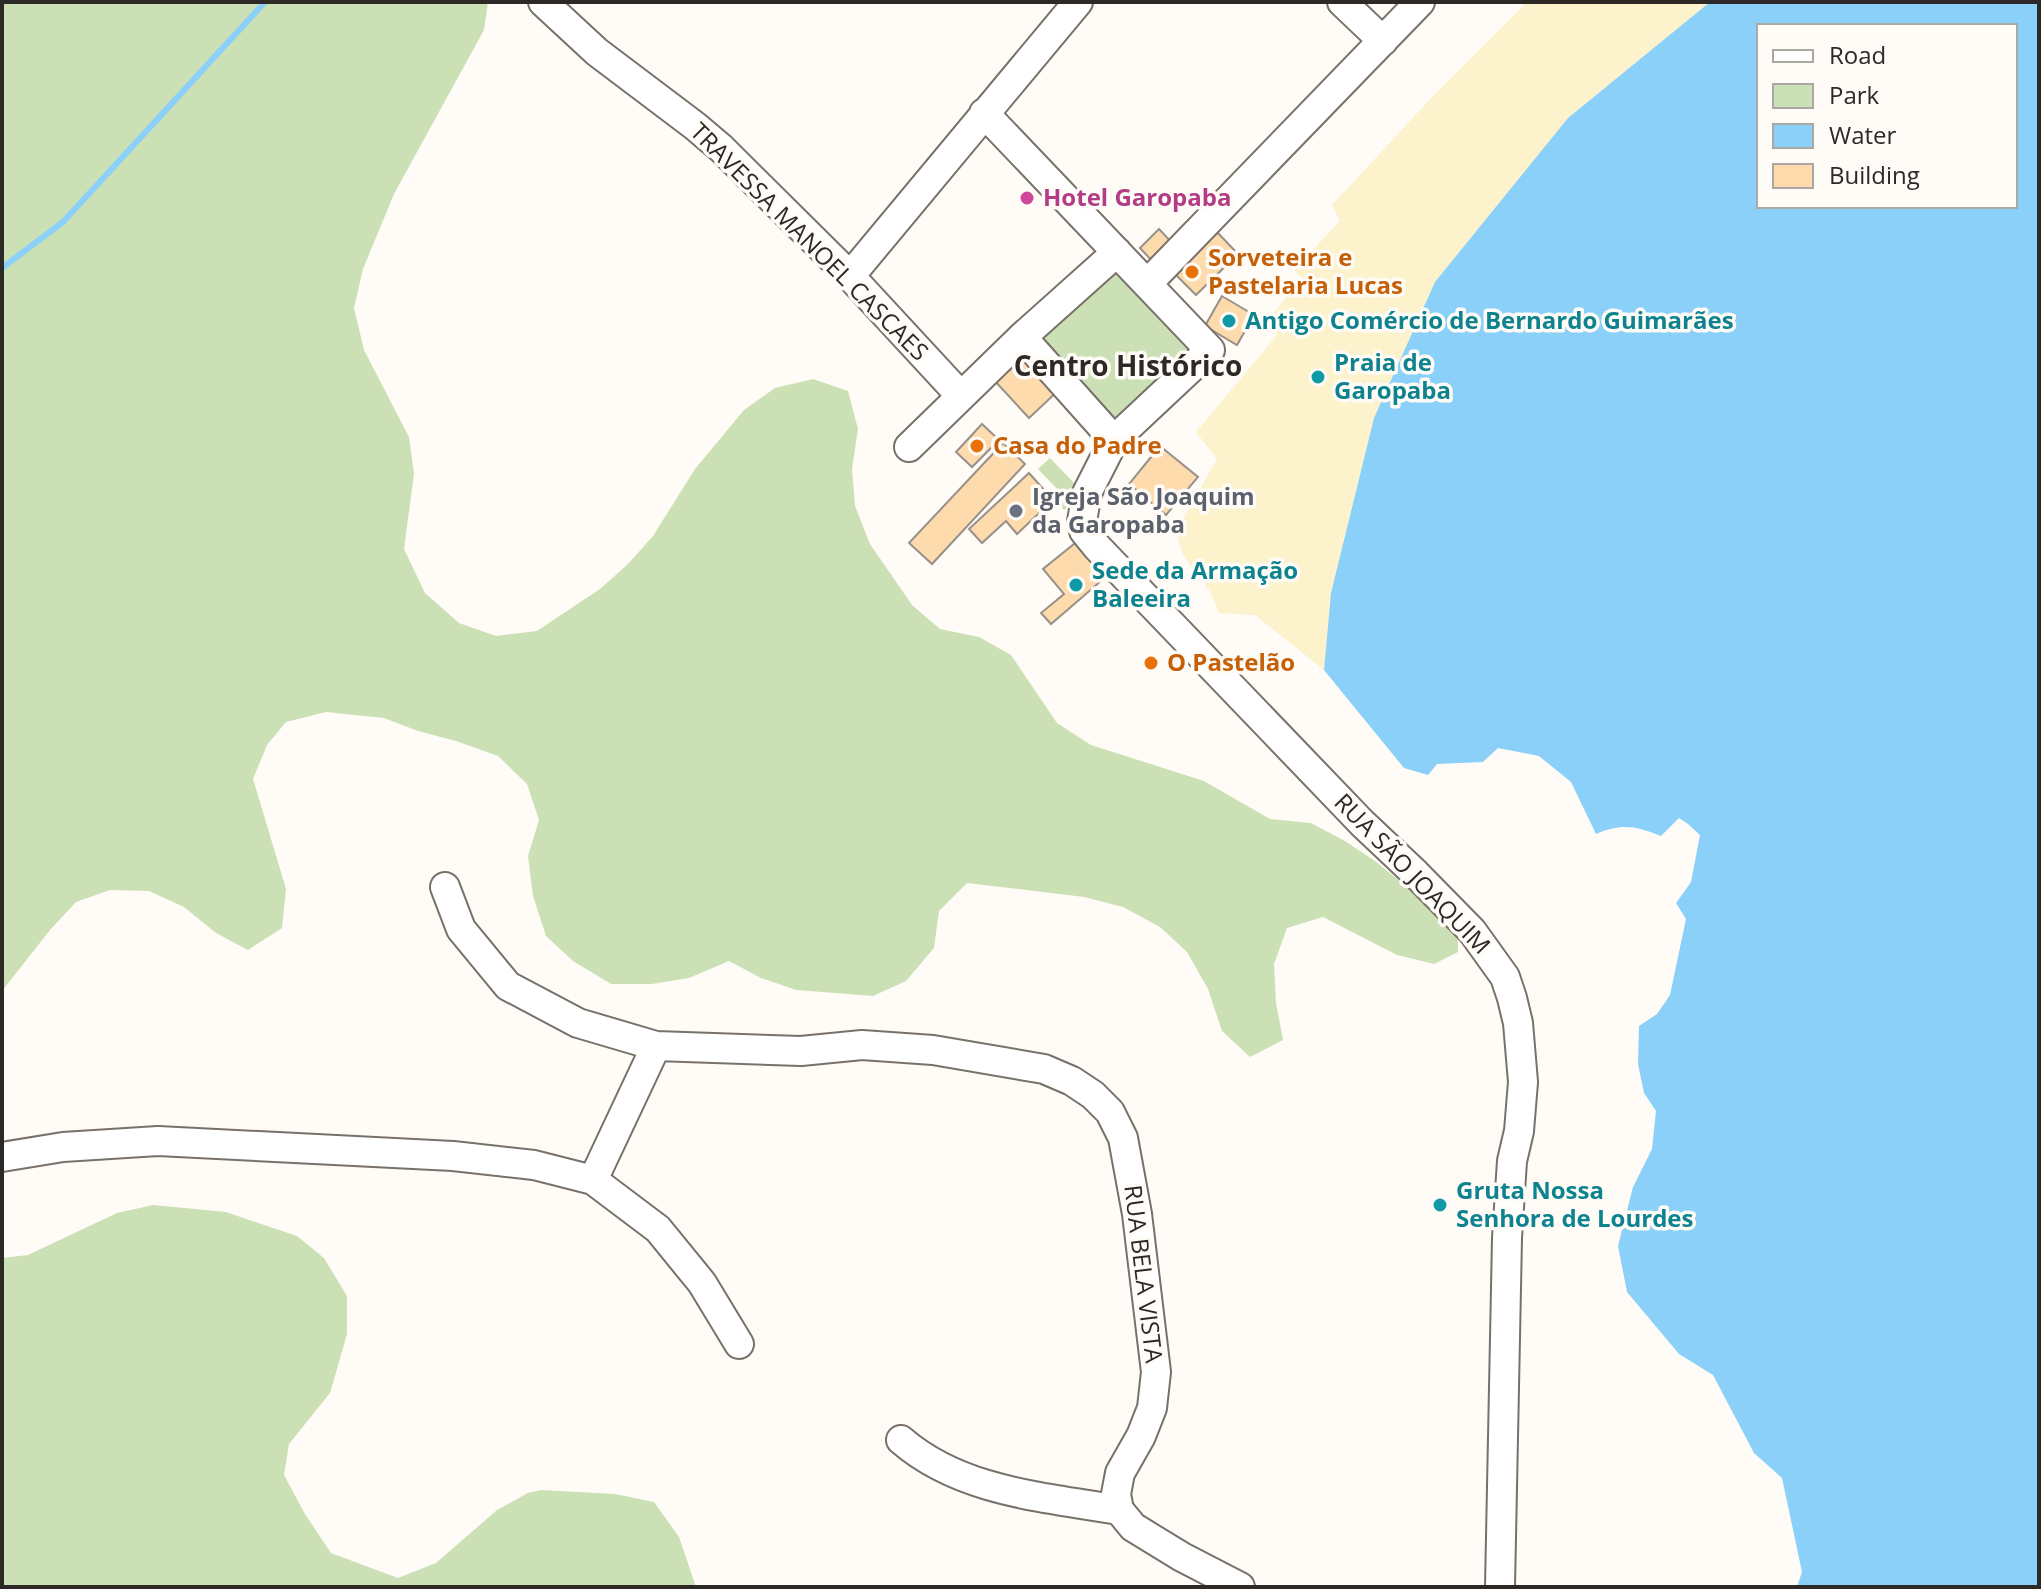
<svg xmlns="http://www.w3.org/2000/svg" width="2041" height="1589" viewBox="0 0 2041 1589" font-family="'Open Sans',sans-serif">
	<style>
		.green { fill: #cce0b6 }
		.sand { fill: #fcf2cc }
		.water { fill: #8bd0f8; fill-rule: evenodd }
		.lines { fill: none; stroke-linecap: round; stroke-linejoin: round }
		.stream { stroke: #8bd0f8; stroke-width: 6 }
		.building { fill: #fedbad; stroke: #97918a; stroke-width: 2 }
		.minor-casing { stroke: #77716a; stroke-width: 32 }
		.minor { stroke: #fff; stroke-width: 28 }
		.hotel-dot { fill: #d1479c; stroke: #fffbf6; stroke-width: 3 }
		.food-dot { fill: #e8710a; stroke: #fffbf6; stroke-width: 3 }
		.culture-dot { fill: #0f9aa8; stroke: #fffbf6; stroke-width: 3 }
		.worship-dot { fill: #6b7280; stroke: #fffbf6; stroke-width: 3 }
		.labels { text-anchor: middle; stroke-width: 7; stroke-linejoin: round; paint-order: stroke }
		.hotel-label { font-size: 24px; font-weight: bold; fill: #b23c85; stroke: #fffbf6; text-anchor: start }
		.street-label { font-size: 24px; fill: #2c2926; stroke: #fffbf6 }
		.food-label { font-size: 24px; font-weight: bold; fill: #c56008; stroke: #fffbf6; text-anchor: start }
		.culture-label { font-size: 24px; font-weight: bold; fill: #0d838f; stroke: #fffbf6; text-anchor: start }
		.worship-label { font-size: 24px; font-weight: bold; fill: #5b616d; stroke: #fffbf6; text-anchor: start }
		.quarter-label { font-size: 28px; font-weight: bold; fill: #2c2926; stroke: #fffbf6 }
	</style>
	<rect width="100%" height="100%" fill="#fffbf6"/>
	<!-- green -->
	<path class="green" d="M2,2h486l-4,28 -90,164 -31,75 -9,39 10,42 45,87 5,37 -10,75 21,44 34,30 37,13 41,-5 63,-42 28,-25 25,-28 42,-67 49,-59 31,-22 38,-9 35,12 10,38 -6,40 3,37 15,38 42,61 28,24 39,8 32,18 46,68 34,22 113,36 66,38 41,4 34,18 30,20 58,47 25,29v15l-24,12 -37,-9 -74,-38 -36,11 -13,36 2,39 7,37 -33,17 -28,-26 -14,-42 -21,-37 -27,-25 -37,-20 -39,-10 -117,-14 -28,28 -5,37 -28,33 -33,15 -77,-6 -35,-12 -32,-17 -40,17 -37,6h-41l-38,-23 -27,-25 -13,-40 -5,-40 11,-36 -12,-36 -29,-28 -42,-15 -38,-10 -34,-13 -58,-6 -40,10 -19,23 -14,34 33,110 -4,39 -34,22 -32,-17 -32,-26 -35,-16 -39,-1 -34,12 -26,28 -48,61z
		M1119,262l77,84 -82,78 -78,-87z
		M1050,458l25,26 -13,13 7,8 -5,5 -9,-10 6,-7 -23,-24z
		M153,1205l73,7 71,24 27,22 23,38v38l-17,59 -41,51 -5,31 21,39 26,39 67,25 38,-15 61,-53 31,-17 13,-3 74,4 39,8 25,35 17,50h-694v-329l26,-3 89,-42z"/>
	<!-- sand -->
	<path class="sand" d="M1527,2h183l-142,116 -133,164 -61,136 -43,175 -7,77 -69,-55 -36,-2 -8,-20 -28,-38 -7,-24 41,-72 -21,-27 81,-97 -10,-14 35,-43 -8,-8 46,-49 -8,-16 103,-111z"/>
	<!-- water -->
	<path class="water" d="M1710,2h329v1585h-242l5,-15 -20,-94 -28,-25 -41,-78 -34,-21 -52,-62 -9,-46 15,-59 19,-38 4,-38 -12,-18 -6,-29 1,-38 18,-12 13,-19 16,-76 -10,-16 15,-21 9,-47 -12,-11 -9,-6 -18,18c-25,-10 -40,-13 -65,-2l-25,-52 -32,-26 -41,-8 -15,14 -46,2 -9,11 -24,-7 -80,-98 7,-77 43,-175 61,-136 133,-164zM1759,26h256v180h-256z"/>
	<g class="lines">
		<!-- stream -->
		<path class="stream" d="M2,268l61,-46 202,-220"/>
	</g>
	<!-- building -->
	<path class="building" d="M1159,229l16,17 -19,19 -16,-17z
		M1216,231l22,23 -42,41 -22,-22z
		M1222,296l32,19 -17,30 -32,-19z
		M1025,349l36,39 -32,30 -36,-39z
		M982,424l17,16 -27,27 -16,-15z
		M1003,443l22,21 -93,100 -23,-21z
		M1160,446l38,31 -32,38 -37,-31z
		M1029,473l24,27 -36,34 -11,-13 -24,22 -13,-14z
		M1079,540l29,35 -57,49 -10,-11 23,-19 -21,-25z"/>
	<g class="lines">
		<!-- minor casing -->
		<g class="minor-casing">
			<path id="minor" d="M543,2l54,50 98,74 26,22 129,128 111,120
				M1342,2l41,39
				M984,113l226,237 -96,90 -27,53 -5,28 2,10 13,16 265,276 53,50 57,58 33,46 7,21 6,25 5,59 -4,49 -7,30 -5,77 -7,349
				M850,276l228,-274
				M1147,284l273,-282
				M1022,337l92,103
				M909,447l113,-110 95,-85
				M445,887l16,42 47,57 70,37 78,23 145,5 61,-6 71,5 111,19 28,12 21,14 17,17 13,26 14,76 19,158 -4,36 -11,28 -21,37 -4,21 3,16 14,17 49,30 58,30
				M2,1157l61,-10 95,-6 295,15 81,9 59,15 65,49 44,54 37,61
				M593,1180l63,-134
				M901,1440c60,52 143,57 218,70"/>
		</g>
		<!-- minor -->
		<use href="#minor" class="minor"/>
	</g>
	<!-- markers -->
	<circle class="hotel-dot" cx="1027" cy="198" r="8"/>
	<g class="food-dot">
		<circle cx="1192" cy="272" r="8"/>
		<circle cx="977" cy="446" r="8"/>
		<circle cx="1151" cy="663" r="8"/>
	</g>
	<g class="culture-dot">
		<circle cx="1229" cy="321" r="8"/>
		<circle cx="1318" cy="377" r="8"/>
		<circle cx="1076" cy="585" r="8"/>
		<circle cx="1440" cy="1205" r="8"/>
	</g>
	<circle class="worship-dot" cx="1016" cy="511" r="8"/>
	<g class="labels">
		<!-- hotel labels -->
		<g class="hotel-label">
			<text x="1043" y="206">Hotel Garopaba</text>
		</g>
		<!-- street labels -->
		<g class="street-label">
			<text transform="translate(809 242) rotate(45)" y="8">TRAVESSA MANOEL CASCAES</text>
			<text transform="translate(1412 874) rotate(46)" y="8">RUA SÃO JOAQUIM</text>
			<text transform="translate(1143 1274) rotate(83)" y="8">RUA BELA VISTA</text>
		</g>
		<!-- food labels -->
		<g class="food-label">
			<text x="1208" y="266">Sorveteira e<tspan x="1208" dy="28">Pastelaria Lucas</tspan></text>
			<text x="993" y="454">Casa do Padre</text>
			<text x="1167" y="671">O Pastelão</text>
		</g>
		<!-- culture labels -->
		<g class="culture-label">
			<text x="1245" y="329">Antigo Comércio de Bernardo Guimarães</text>
			<text x="1334" y="371">Praia de<tspan x="1334" dy="28">Garopaba</tspan></text>
			<text x="1092" y="579">Sede da Armação<tspan x="1092" dy="28">Baleeira</tspan></text>
			<text x="1456" y="1199">Gruta Nossa<tspan x="1456" dy="28">Senhora de Lourdes</tspan></text>
		</g>
		<!-- worship labels -->
		<g class="worship-label">
			<text x="1032" y="505">Igreja São Joaquim<tspan x="1032" dy="28">da Garopaba</tspan></text>
		</g>
		<!-- quarter labels -->
		<g class="quarter-label">
			<text x="1128" y="376">Centro Histórico</text>
		</g>
	</g>
	<!-- border -->
	<rect width="2041" height="1589" fill="none" stroke="#2c2926" stroke-width="8"/>
	<!-- legend -->
	<rect x="1757" y="24" width="260" height="184" fill="#fffbf6" stroke="#aba7a3" stroke-width="2"/>
	<rect x="1773" y="50" width="40" height="12" fill="#ffffff" stroke="#aba7a3" stroke-width="2"/>
	<text x="1829" y="64" font-size="24" fill="#2c2926">Road</text>
	<rect x="1773" y="84" width="40" height="24" fill="#cce0b6" stroke="#aba7a3" stroke-width="2"/>
	<text x="1829" y="104" font-size="24" fill="#2c2926">Park</text>
	<rect x="1773" y="124" width="40" height="24" fill="#8bd0f8" stroke="#aba7a3" stroke-width="2"/>
	<text x="1829" y="144" font-size="24" fill="#2c2926">Water</text>
	<rect x="1773" y="164" width="40" height="24" fill="#fedbad" stroke="#aba7a3" stroke-width="2"/>
	<text x="1829" y="184" font-size="24" fill="#2c2926">Building</text>
</svg>
